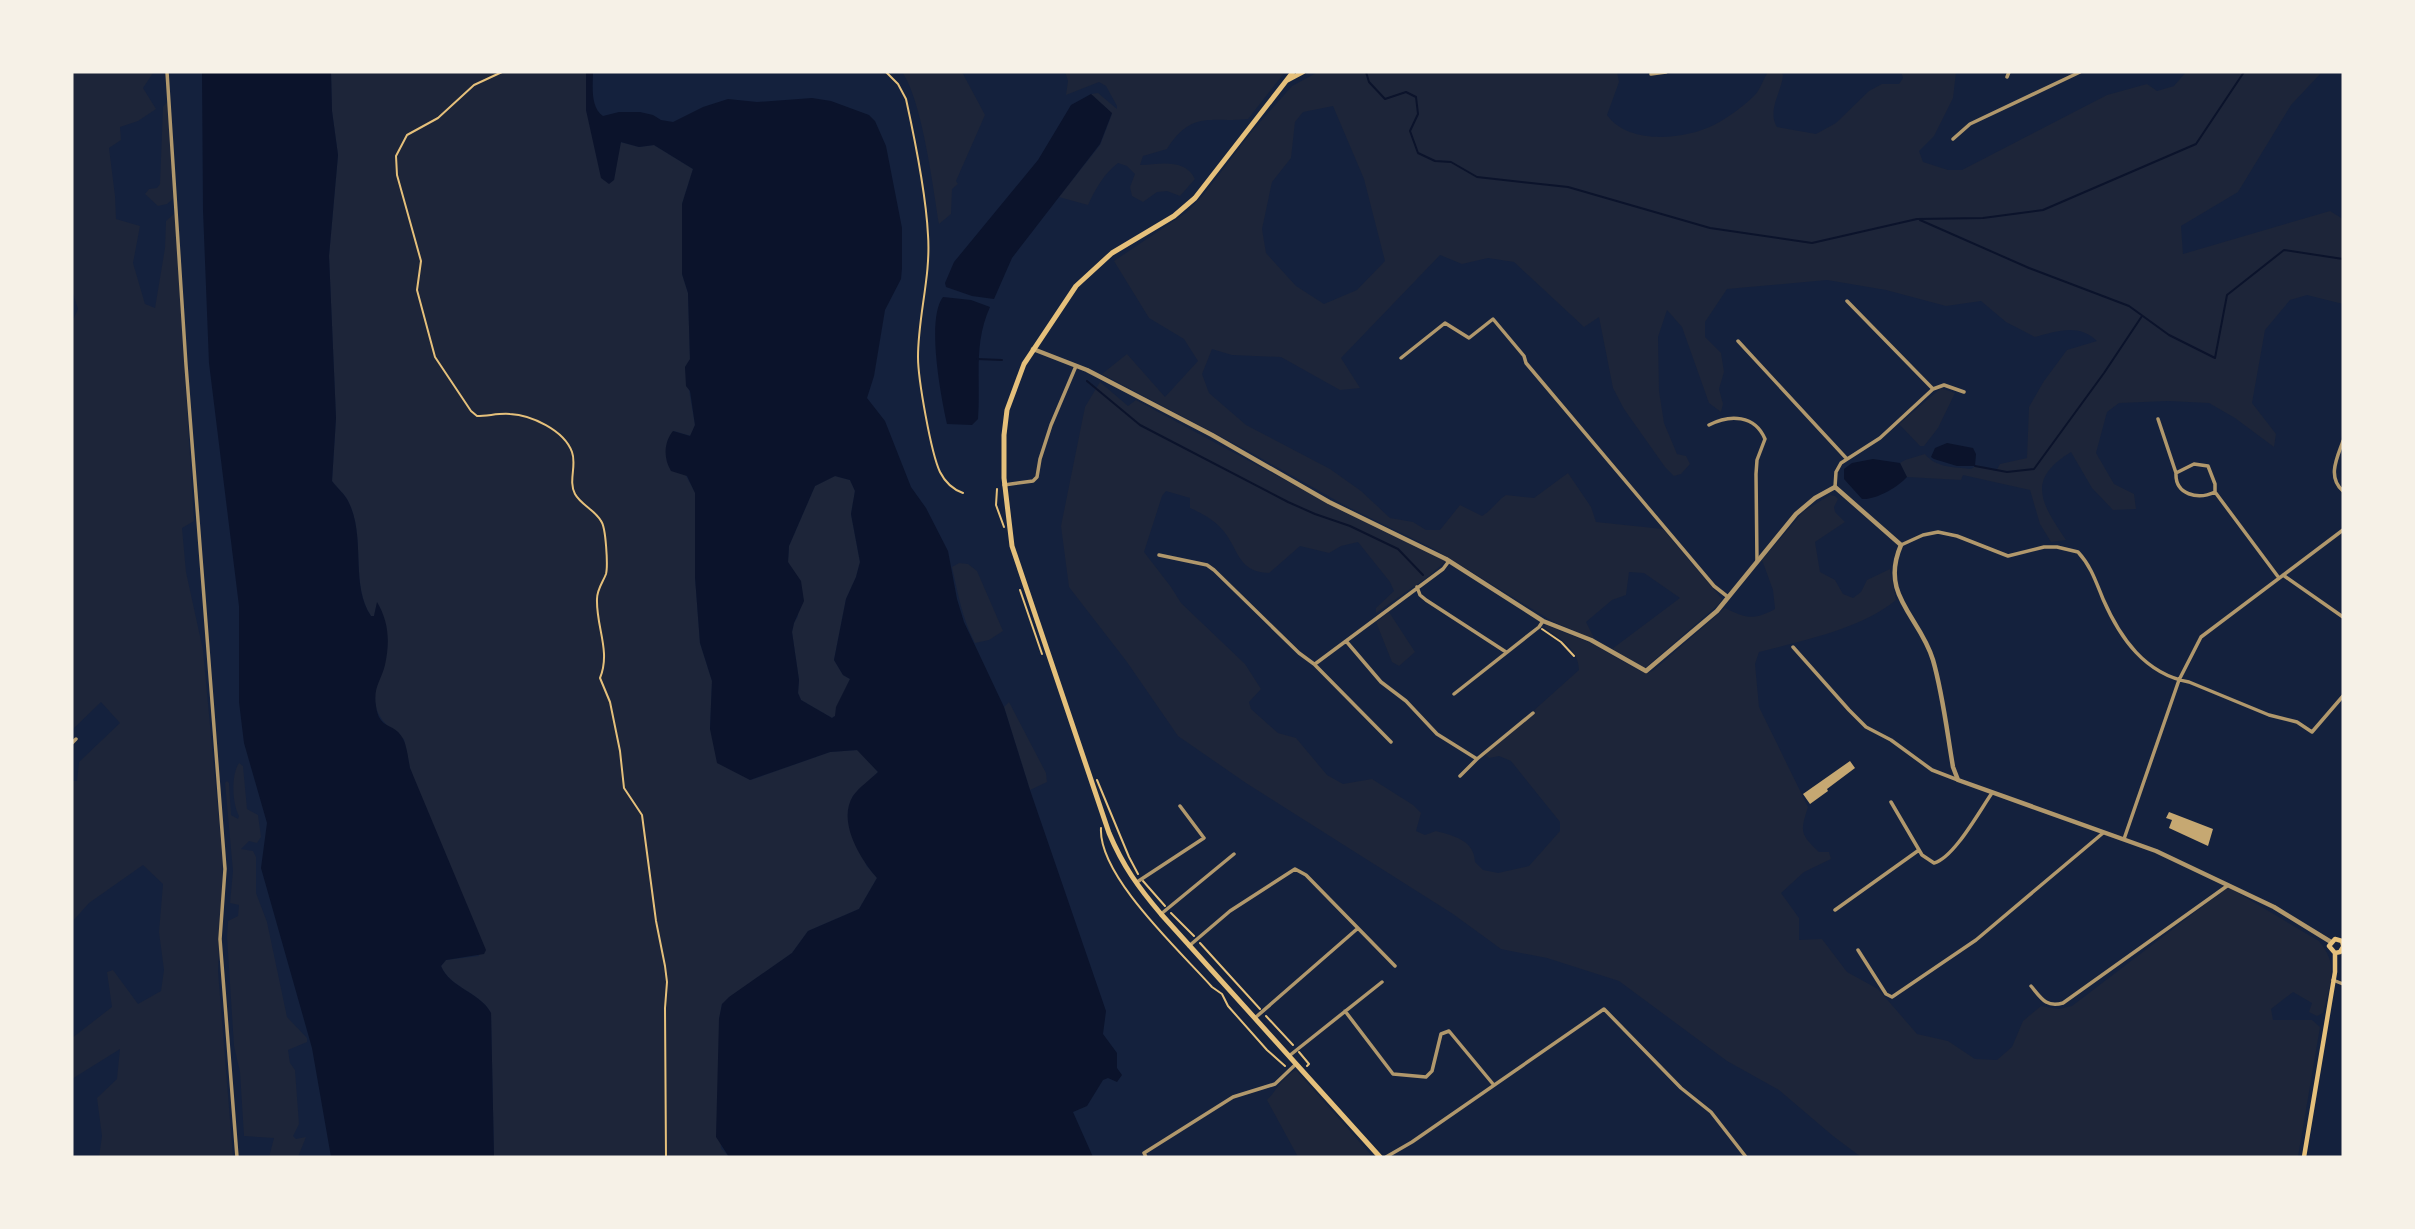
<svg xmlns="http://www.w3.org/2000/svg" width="2415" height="1229" viewBox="0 0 2415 1229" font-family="'Playfair Display',serif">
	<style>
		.green { fill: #1d2539; fill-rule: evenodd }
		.water { fill: #0b132b; fill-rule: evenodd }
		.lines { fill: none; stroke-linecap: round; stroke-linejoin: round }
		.stream { stroke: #0b132b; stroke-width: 2 }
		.building { fill: #c6a872 }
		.path { stroke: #e5c07b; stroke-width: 2 }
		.minor { stroke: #b1986c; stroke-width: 3.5 }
		.tertiary { stroke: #b1986c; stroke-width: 4.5 }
		.secondary { stroke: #e5c07b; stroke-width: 4.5 }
		.primary { stroke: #e5c07b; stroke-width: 5 }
	</style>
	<rect width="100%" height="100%" fill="#14213d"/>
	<!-- green -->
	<path class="green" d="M72,72l81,1 -10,15 13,21 -18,12 -18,6 1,13 -12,8 6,48 1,23 24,7 -7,37 12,41 10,4 10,-60 1,-27 9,-8 19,308 -12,7 4,44 17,78 20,214 -5,107 15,186h-134l3,-21 -5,-38 20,-19 3,-30 -48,30v-41l40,-31 -5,-35 6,-2 25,34 23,-13 3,-21 -5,-38 4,-48 -20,-19 -54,38 -17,19v-141h5l2,-19 41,-39 -19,-21 -29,28v-408l6,-13 -6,-19z
		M331,72h255v38l28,70 6,-38 19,5 15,-2 39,24 -11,35v70l6,19 2,67 -5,7 10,58 -4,11 -17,-5 -7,11 28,50v85l5,66 12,38 -2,48 41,51 79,-28 28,-2 20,22 -26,25 14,68 11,13 -18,31 -51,22 -16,22 -62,44 -8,7 -3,16 2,128 8,9h-235l-3,-144c-11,-21 -41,-25 -50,-47l5,-6 33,-4 -69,-188 -6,-29c-20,-14 -34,-27 -28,-54 2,-7 8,-14 8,-21 2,-19 -5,-41 -7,-60l-3,12h-3c-21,-32 -5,-78 -22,-113 -3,-8 -12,-15 -17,-22l4,-63 -7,-162 9,-101 -6,-44z
		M902,72h60l23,43 -29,66 2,3 -6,5 -1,25 -12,10c-6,-37 -17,-124 -37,-152z
		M1065,72h220l-37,47c-38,4 -56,-9 -81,30l-24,7 -3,9c20,-1 45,-7 55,14l-15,17 -13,-5 -10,1 -14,10 -11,-6 -2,-9 5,-13 -8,-8 -9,-3c-15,12 -22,25 -30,42l-29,-8 41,-52 12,-31 -21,-20 7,-1 19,16v-3l-11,-20 -7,-4 -33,13 2,-14z
		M1318,72h299l2,10 -12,33c21,30 77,25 107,10 13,-7 30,-19 40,-29 7,-7 9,-17 14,-24h14l1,4c-2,17 -16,35 -6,51l39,7 20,-11 33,-32 13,-7h17l4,-6 -2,-6h55l-3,26 -19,38 -15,15 4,11 25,8h14l145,-75 40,-11 10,7 17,-5 12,-14h136l-31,33 -53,87 -57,34 2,28 147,-43 13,8v85l-36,-9 -17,5 -25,30 -13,73 24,31 -2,13 -39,-29 -26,-15 -41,-2 -49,2 -12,9 -11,41 18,31 20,10 2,15 -23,1 -21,-22 -21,-36c-46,28 -29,52 -5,88l-15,2 -11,-18 -10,-34 -67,-15 -2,5 -54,-3 -7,-14 5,-3 20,-6c11,14 29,13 46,15l6,-4 19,6 4,-7 27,-6 2,-51 15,-26 23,-31 30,-9c-18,-18 -40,-10 -62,-4l-29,-15 -25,-21 -35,5 -60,-16 -59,-10 -100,9 -22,33v15l16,16 3,19 -5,17 4,15 -2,8 -12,-9 -27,-76 -15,-17 -9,27 1,54 5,32 13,31 9,2 4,8 -9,10 -7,2 -9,-9 -41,-58 -11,-21 -14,-71 -15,10 -70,-65 -26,-4 -26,6 -22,-9 -99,103 19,30 -20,2 -59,-33 -49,-2 -20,-6 -10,25 7,19 37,32 84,44 31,22 29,27 23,4 13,8h14l20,-25 22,11c9,-5 15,-15 24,-21l28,3 34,-25 23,34 5,15 67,7 59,70 -3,5 -74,64 -33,-19 68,-51 -36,-25 -15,-1 -3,23 -14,5 -26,22 9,18 -43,-19 -118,-72 -88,-43 -96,-54 -148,-78 25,-20 38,43 33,-36 -14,-22 -35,-21 -35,-57 73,-49 17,-18 49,-64 39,-44zM1333,106l31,73 21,82 -28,29 -33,14 -28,-18 -30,-33 -4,-24 10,-47 19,-24 4,-36 8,-10z
		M166,103l4,1 -1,28 5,66 -7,6 -9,2 -13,-12 4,-5 8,-1 3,-4 3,-77z
		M1100,382l28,24 8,-6 210,113 100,48 -17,15 -53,37v-5l18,-17 -4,-9 -32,-40 -17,4 -12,7 -29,-7 -31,27c-34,-1 -30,-28 -50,-47 -8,-8 -20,-14 -29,-18v-10l-24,-7 -4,5 -18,56 27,35 10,16 64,61 16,25 -12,13 2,7 27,24 18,5 31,37 16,9 29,-5 41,26 8,8 -5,18 9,4 11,-4c18,5 38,9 39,31l8,8 15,3 31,-7 31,-35v-9l-49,-61 -12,-5 -10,2 -4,-4 94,-84c-1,-22 -18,-30 -35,-43l2,-2 45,18 49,28 8,2 6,-3 71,-62c21,10 28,13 50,1l-2,-19 -11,-30 42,-49 26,-16 5,1 3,3 -4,8 1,5 10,10 -30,20 5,30 15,8 8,14 10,4 8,-6 6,-12 23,-11 6,31c-35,29 -95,41 -137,52l-4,12 4,43 49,100c-8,25 -8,27 11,45h10l2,7 -27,13 -23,21 18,25v22l23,-1 25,33 31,17 39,45 31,7 27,18 22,1 15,-13 11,-26 18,-15 18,3 13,-3 156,-119 91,54c21,25 11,43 4,72l-6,3 -8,-4 3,-9 -19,-11 -22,17 2,11h39l8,7 -22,130h-437l-28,-21 -54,-46 -52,-29 -108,-80 -72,-23 -46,-9 -48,-35 -207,-131 -68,-47 -51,-74 -58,-75 -8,-61 24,-119z
		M1941,388l14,5 -17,35 -14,18h-4l-21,-22z
		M835,476l15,4 5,11 -4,23 9,48 -4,15 -10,22 -12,61 9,15 7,4 -15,37 -3,2 -31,-18 -3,-7 1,-13 -7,-48 2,-9 4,-7 -10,-54 1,-16 26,-60z
		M959,563l9,1 9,7 26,60 -14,9 -14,3c-13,-25 -17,-49 -23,-76z
		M1389,612l26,40 -16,14 -7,-4 -16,-40z
		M1009,702l37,71 1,9 -17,8 -26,-83z
		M239,763l4,3 4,43 11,6 3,22 -4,6 -8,-2 -8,8 12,2 3,6v36l11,29 20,95 20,21v4l-19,8 2,13 5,7 4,54 -6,12 3,3 10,-2 -8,20h-29l5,-19 -30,-2 -4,-64 -6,-26 -7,-109 1,-16 10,-5 1,-11 -9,-2 3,-32 -8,-88 2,-2 2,2 2,32 7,4 1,-3c-7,-13 -8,-41 0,-53z
		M1296,1070l77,87h-75l-31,-57c10,-10 15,-23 29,-30z"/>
	<!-- water -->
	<path class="water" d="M202,72h129l1,39 6,44 -9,101 7,162 -4,63c5,7 14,14 17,22 17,35 1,82 22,113h3l3,-14c12,20 13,40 8,63 -4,16 -12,22 -9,41 3,24 17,16 26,31 5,8 6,21 8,31l76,182 -2,4 -38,6 -5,6c9,22 39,26 50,47l3,144h-163l-19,-109 -51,-180 6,-45 -23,-80 -5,-41v-96l-30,-243 -6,-153z
		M586,72h7c0,14 -3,35 10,44l16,-4h21l13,3 8,5 12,2 30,-15 25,-8 29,3 55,-4 19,3 38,14 6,6 11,25 16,82v40l-1,11 -16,31 -11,66 -7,22 18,23 26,66 15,21 22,43 9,48 7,23 40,85 26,83 76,221 -3,23 14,19v15l5,7 -5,7 -9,-4 -5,2 -16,26 -14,6 20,45h-364l-13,-20 3,-118 3,-15 7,-7 63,-44 16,-22 51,-22 18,-31c-17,-19 -40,-57 -24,-82 6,-9 17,-16 25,-24l-21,-22 -27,2 -80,28 -33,-17 -7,-34 2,-48 -12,-38 -5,-66v-84l-8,-17 -16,-5c-8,-13 -7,-29 2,-40l17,5 5,-11 -5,-34 -4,-5 -1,-19 5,-8 -2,-66 -6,-19v-70l11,-35 -39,-24 -15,2 -18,-5 -7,38 -5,4 -8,-6 -15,-68zM835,476l15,4 5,11 -4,23 9,48 -4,15 -10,22 -12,61 9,15 7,4 -14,28 -1,9 -3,2 -31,-18 -3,-7 1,-13 -7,-48 2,-9 10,-22 -3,-20 -13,-19 1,-16 26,-60z
		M1091,94l21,19 -12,31 -88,114 -18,41 -22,-3 -26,-9 -1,-4 9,-21 84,-102 33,-55z
		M943,297l28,3 19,7c-17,37 -9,73 -12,112l-6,6 -25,-1c-6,-27 -21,-105 -4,-127z
		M1947,443l26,5 3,6 -1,12h-18l-23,-7 -3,-2 4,-9z
		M1873,459l27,4 7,14c-9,10 -31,23 -45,22l-18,-20v-10l8,-6z"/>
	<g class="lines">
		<!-- stream -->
		<path class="stream" d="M1366,72l3,10 16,17 21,-7 10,5 2,17 -8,17 8,22 17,8 16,1 26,15 91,10 142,41 102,15 105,-24 66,-1 60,-8 153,-66 48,-72
			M1920,220l109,48 100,38 40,29 46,23 12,-63 57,-45 59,9
			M977,359l25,1
			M1087,381l53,44 148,77 27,12 35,12 48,23 25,26
			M1975,466l32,6 27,-3 70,-96 38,-57"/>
	</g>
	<!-- building -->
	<path class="building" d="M1850,761l5,7 -28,21 1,2 -18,13 -7,-10z
		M2169,812l44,17 -5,17 -39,-18 3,-8 -6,-2z"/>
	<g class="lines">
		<!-- path -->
		<path class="path" d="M502,72l-28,13 -36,33 -31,17 -11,21 1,19 24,86 -4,29 18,67 36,54 6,5c11,0 22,-3 33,-2 21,1 54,16 62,38 5,13 -4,29 3,42 6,11 20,16 26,27 5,6 7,45 5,53 -3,8 -9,15 -9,25 -1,28 14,52 3,79l10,24 10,49 4,37 18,27 14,106 9,45 2,16 -2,26 1,149
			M886,72l12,12 8,15c9,41 20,95 22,136 3,41 -10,81 -10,122 0,22 13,96 22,115 5,10 12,17 23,21
			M997,489l-1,16 8,22
			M1020,590l22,64
			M1542,629l19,13 13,14
			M1097,780l32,77 9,17
			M1101,828c-3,48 80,124 111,159l10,7 6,12 39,44 18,16
			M1143,881l22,25
			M1171,913l23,23
			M1200,943l60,66
			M1266,1016l27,29
			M1299,1052l10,12 -2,2"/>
		<!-- minor -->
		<path class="minor" d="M167,72l19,293 39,504 -5,70 17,218
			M1651,74l15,-2
			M2007,77l2,-5
			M1953,139l17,-15 110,-52
			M1847,301l86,88 11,-4 20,7
			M1738,341l109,118
			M1401,358l44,-35 24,15 24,-19 31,37 2,7 188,223 14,11
			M2158,419l18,54
			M1709,425c21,-11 46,-10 56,14l-8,21 -1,14 1,87
			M2343,441c-6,17 -16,36 0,50
			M1004,485l29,-4 4,-4 3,-18 11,-34 25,-59
			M1835,487l1,-15 5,-9 39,-25 53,-49
			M2215,492c-17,8 -40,3 -39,-19l18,-9 14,2 7,18v8l64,86
			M1901,545l22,-10 15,-3 19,4 51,20 36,-9h13l21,5c13,14 18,30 25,47 17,39 42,75 86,83l80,33 28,7 15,10 31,-36
			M1159,555l48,10 7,5 85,83 15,11 77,78
			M2283,575l60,42
			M1417,587l3,8 6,5 80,52
			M1346,641l35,41 25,19 31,33 40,25 -17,17
			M1793,647l56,63 17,17 25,13 41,30 26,10
			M1315,664l128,-95 6,-8
			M1454,694l85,-67 4,-6
			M72,743l4,-4
			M1477,759l56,-46
			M1891,802l31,53 12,8c20,-5 46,-53 58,-70
			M2124,839l55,-159 22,-43 142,-107
			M1137,882l67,-44 -24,-32
			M1835,910l84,-60
			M1161,914l73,-60
			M1189,946l41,-35 65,-42 11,6 89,91
			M1858,950l28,44 6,3 84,-57 127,-107
			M2333,980l10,4
			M2031,986c10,12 15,22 32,17l164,-117
			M1345,1011l48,63 33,3 6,-6 9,-37 8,-3 44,53
			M1256,1017l101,-88
			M1289,1056l93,-74
			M1146,1157l-2,-4 89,-56 42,-13 21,-20
			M1386,1157l26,-15 192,-133 77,79 30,24 35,45"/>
		<!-- tertiary -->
		<path class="tertiary" d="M1033,349l54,21 125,65 117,67 117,57 97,62 48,19 55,31 71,-60 79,-97 19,-16 20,-11 66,58c-22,51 19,71 32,115 10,35 14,72 20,107l5,13 198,71 118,56 57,35"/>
		<!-- secondary -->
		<path class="secondary" d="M1288,80l15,-8
			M2343,945l-1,-4 -7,-2 -6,7 6,7 5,-1 3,-5
			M2304,1157l31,-185v-19"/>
		<!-- primary -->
		<path class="primary" d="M1293,72l-98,126 -21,18 -62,37 -36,33 -52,78 -17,46 -3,25v43l8,68 97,287c14,33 29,54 52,81l219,243"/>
	</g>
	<!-- border -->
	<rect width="2415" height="1229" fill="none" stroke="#f6f1e7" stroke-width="147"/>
</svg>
